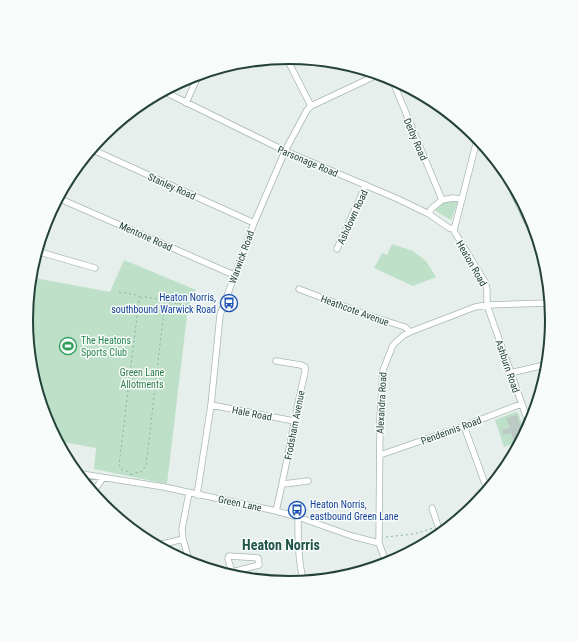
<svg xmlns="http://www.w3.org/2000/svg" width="579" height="641" viewBox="0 0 579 641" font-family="'Roboto Condensed',sans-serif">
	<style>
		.green { fill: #bfe0c8 }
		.building { fill: #bbcac4 }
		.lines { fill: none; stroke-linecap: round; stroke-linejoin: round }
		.minor-casing { stroke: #a8b8b2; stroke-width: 7 }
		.path { stroke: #86b3a5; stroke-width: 1; stroke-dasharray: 2 3; stroke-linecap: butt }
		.minor { stroke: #fff; stroke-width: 5.5 }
		.labels { text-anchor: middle; stroke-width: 3; stroke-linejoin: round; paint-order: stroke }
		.street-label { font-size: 10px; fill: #24423a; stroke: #f7fbf9 }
		.transit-label { font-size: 10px; fill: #164399; stroke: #f7fbf9; text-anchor: end }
		.leisure-label { font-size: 10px; fill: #27864d; stroke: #f7fbf9; text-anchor: start }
		.park-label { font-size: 10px; fill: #2d7a4b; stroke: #f7fbf9 }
		.district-label { font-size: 14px; font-weight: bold; fill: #1f5548; stroke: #f7fbf9 }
		.rim { fill: none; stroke: #24423a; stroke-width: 2 }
	</style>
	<rect width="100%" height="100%" fill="#e6efeb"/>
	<!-- green -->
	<path class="green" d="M449,201l9,1 -7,18 -14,-8 -2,-3 7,-6z
		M392,244l21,7 13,10 10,16 -23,9 -39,-18 8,-15 5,2z
		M124,260l72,30 -8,17 -21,177 -73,-15 2,-21 -39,-7 -11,-20 -15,-49 -5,-52 4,-43 80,15z
		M515,412l3,1 8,22 -2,3 -3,-10 -11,4 6,6 -3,1 1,3 10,-4 -1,2 -19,7 -9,-27z"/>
	<!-- building -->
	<path class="building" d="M517,415l7,23 -10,4 -3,-9 -8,2 -1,-5 8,-2 -4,-10z"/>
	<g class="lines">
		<!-- minor casing -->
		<g class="minor-casing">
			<path id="minor" d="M286,57l25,49
				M391,77l51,123 11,-2 9,1
				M163,91l122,60 113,48 31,15 20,14 5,1
				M186,103l13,-29
				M478,136l-23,90 -1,5 31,51 2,8v15l43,122
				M91,149l163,74
				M499,162l46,97
				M58,198l176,77
				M429,214l2,-5 11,-9
				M337,249l29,-64
				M36,251l59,17
				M299,289l68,26 38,12 5,5
				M510,373l39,-9
				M211,405l83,16
				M464,426l24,66
				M380,455l84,-29 57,-22
				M75,473l89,14 112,24 22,6 54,19 27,7
				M83,474l11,17 1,5
				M283,484l25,-3
				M94,491l9,-13
				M189,493l-7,36 1,10 7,25
				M197,495l14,-90 9,-90 34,-92 31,-72 22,-41 4,-4 68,-32
				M432,508l9,27
				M276,511c11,-46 18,-93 29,-139v-5l-4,-2 -25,-4
				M298,517c0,23 0,44 6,66
				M155,546l28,-7
				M387,565l-8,-22 1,-125 3,-48 10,-25 11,-10 6,-3 65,-25 12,-2 64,-2
				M230,577l2,-5 -4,-13 1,-3 29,2 1,7 -27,7"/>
		</g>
		<!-- path -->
		<path class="path" d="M119,292l18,3 3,2
			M131,475l-2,-3 -8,-3 -2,-4 20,-165 3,-3h5l42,9 25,7
			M131,475l3,-2 7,-1 5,-6 19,-165
			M386,537l28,-3 19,-6"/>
		<!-- minor -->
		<use href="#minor" class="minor"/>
	</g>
	<!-- icons -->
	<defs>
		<g id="bus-ring" transform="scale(0.9)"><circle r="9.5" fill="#f7fbf9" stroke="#1a4fb4" stroke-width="1.5"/><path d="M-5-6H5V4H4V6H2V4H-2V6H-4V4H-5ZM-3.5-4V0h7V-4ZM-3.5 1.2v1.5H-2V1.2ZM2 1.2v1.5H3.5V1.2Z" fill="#1a4fb4"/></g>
		<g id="stadium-ring" transform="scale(0.9)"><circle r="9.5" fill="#f7fbf9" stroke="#2e9e5b" stroke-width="1.5"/><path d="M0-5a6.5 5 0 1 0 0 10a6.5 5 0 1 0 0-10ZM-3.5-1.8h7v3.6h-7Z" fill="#2e9e5b"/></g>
	</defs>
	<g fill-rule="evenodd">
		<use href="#bus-ring" x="229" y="303"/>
		<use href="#stadium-ring" x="68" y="346"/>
		<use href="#bus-ring" x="297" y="510"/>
	</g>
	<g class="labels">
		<!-- street labels -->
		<g class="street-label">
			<text transform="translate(416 139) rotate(67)" y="4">Derby Road</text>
			<text transform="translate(308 161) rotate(23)" y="4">Parsonage Road</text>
			<text transform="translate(172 186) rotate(24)" y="4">Stanley Road</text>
			<text transform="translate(352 217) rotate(-65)" y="4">Ashdown Road</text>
			<text transform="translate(146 236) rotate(24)" y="4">Mentone Road</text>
			<text transform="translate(241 257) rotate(-70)" y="4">Warwick Road</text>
			<text transform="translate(472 263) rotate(60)" y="4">Heaton Road</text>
			<text transform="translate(355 310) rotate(20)" y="4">Heathcote Avenue</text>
			<text transform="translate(508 366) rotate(71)" y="4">Ashburn Road</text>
			<text transform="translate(381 403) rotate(-87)" y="4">Alexandra Road</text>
			<text transform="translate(252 413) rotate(11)" y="4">Hale Road</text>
			<text transform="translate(294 425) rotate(-79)" y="4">Frodsham Avenue</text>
			<text transform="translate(451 430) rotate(-20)" y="4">Pendennis Road</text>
			<text transform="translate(240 503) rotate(12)" y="4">Green Lane</text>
		</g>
		<!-- transit labels -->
		<g class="transit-label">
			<text x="216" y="301">Heaton Norris,<tspan x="216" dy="12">southbound Warwick Road</tspan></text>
			<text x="310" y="508" text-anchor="start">Heaton Norris,<tspan x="310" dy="12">eastbound Green Lane</tspan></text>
		</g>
		<!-- leisure labels -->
		<g class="leisure-label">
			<text x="81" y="344">The Heatons<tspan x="81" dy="12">Sports Club</tspan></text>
		</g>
		<!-- park labels -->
		<g class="park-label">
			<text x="142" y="376">Green Lane<tspan x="142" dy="12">Allotments</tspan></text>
		</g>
		<!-- district labels -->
		<g class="district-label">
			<text x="281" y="550">Heaton Norris</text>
		</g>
	</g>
	<!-- crop -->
	<path d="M0 0H579V641H0ZM33 320a256 256 0 1 1 512 0a256 256 0 1 1-512 0Z" fill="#f7fbf9" fill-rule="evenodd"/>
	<path class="rim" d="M33 320a256 256 0 1 1 512 0a256 256 0 1 1-512 0Z"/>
</svg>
